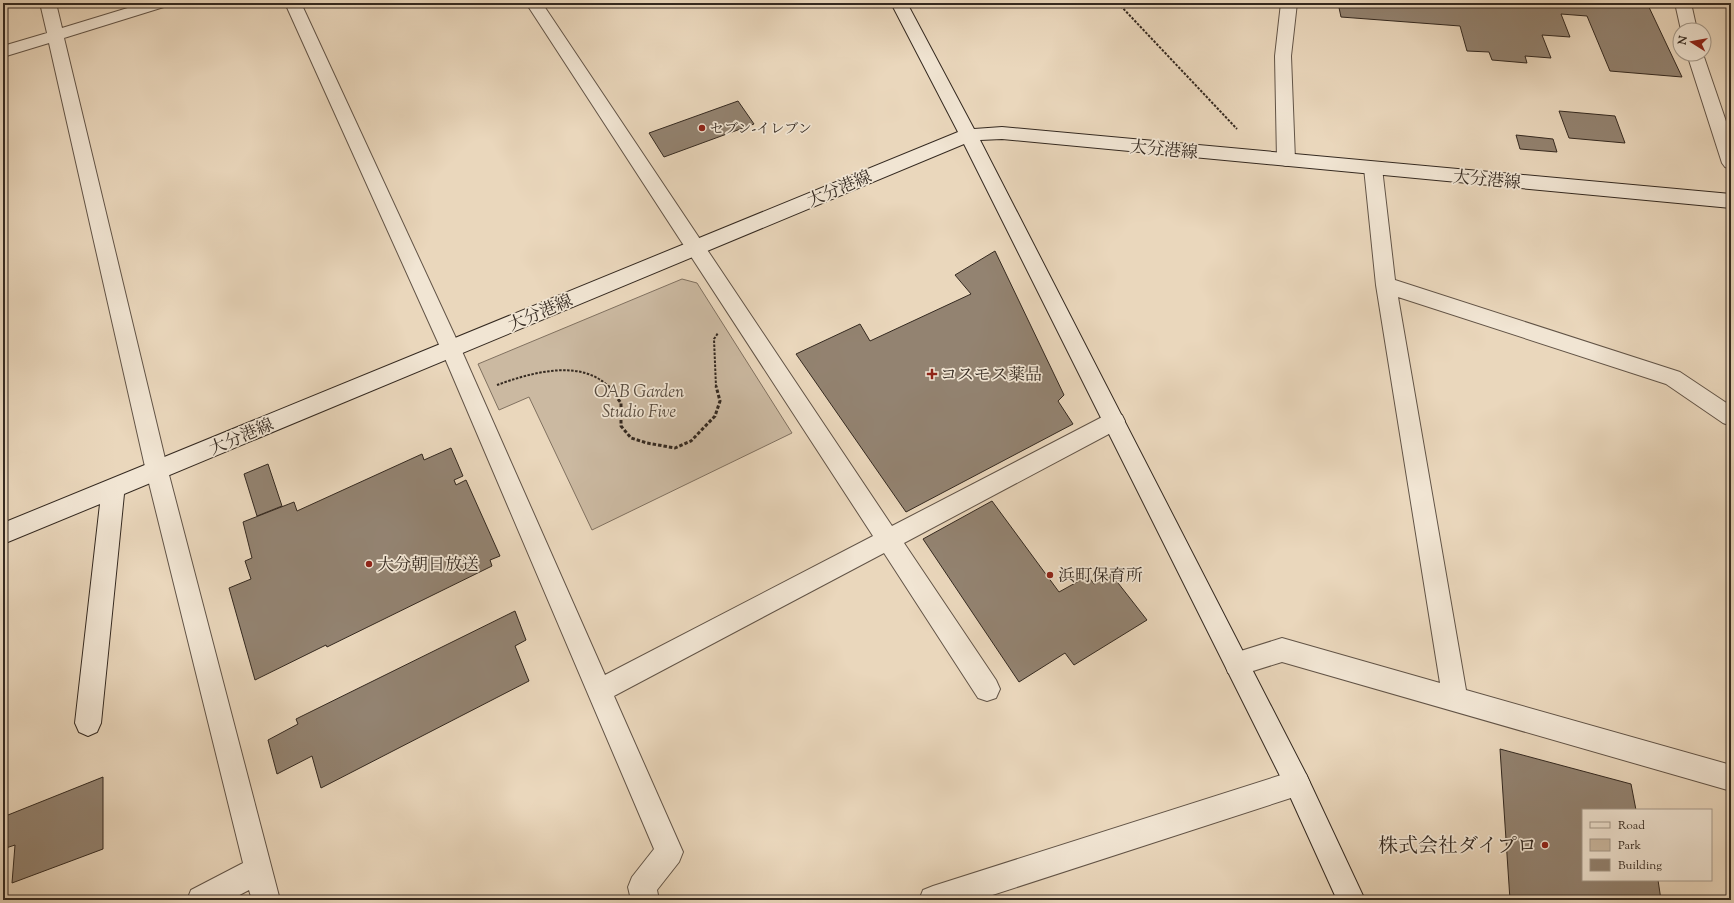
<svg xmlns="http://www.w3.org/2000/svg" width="1734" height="903" viewBox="0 0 1734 903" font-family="'Sorts Mill Goudy','Noto Serif JP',serif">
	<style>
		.green { fill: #cbb9a1; stroke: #807160 }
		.building { fill: #938371; stroke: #342920 }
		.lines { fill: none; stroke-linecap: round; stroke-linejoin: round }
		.street-casing { stroke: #625447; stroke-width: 2 }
		.secondary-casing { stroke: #342920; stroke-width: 2 }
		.path-far1 { stroke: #342920; stroke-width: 2; stroke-dasharray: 2.5 1.5; stroke-linecap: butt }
		.path { stroke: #342920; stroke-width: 3; stroke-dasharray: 3.5 2; stroke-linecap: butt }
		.street { fill: #f1e5d3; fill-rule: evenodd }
		.secondary { fill: #f1e5d3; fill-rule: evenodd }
		.poi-dot { fill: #8f2418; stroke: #f1e5d3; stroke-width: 1.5 }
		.labels { text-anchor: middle; stroke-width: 3.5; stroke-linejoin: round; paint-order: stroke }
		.far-poi-label { font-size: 14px; fill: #342920; stroke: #f1e5d3; text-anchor: start }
		.street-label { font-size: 17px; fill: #342920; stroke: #f1e5d3 }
		.poi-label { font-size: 17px; fill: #342920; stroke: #f1e5d3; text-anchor: start }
		.park-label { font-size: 17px; font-style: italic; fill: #5a4d40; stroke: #f1e5d3 }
		.near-poi-label { font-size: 20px; fill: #342920; stroke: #f1e5d3; text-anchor: end }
	</style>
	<rect width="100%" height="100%" fill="#ead7bc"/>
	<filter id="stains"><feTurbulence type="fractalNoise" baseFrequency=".005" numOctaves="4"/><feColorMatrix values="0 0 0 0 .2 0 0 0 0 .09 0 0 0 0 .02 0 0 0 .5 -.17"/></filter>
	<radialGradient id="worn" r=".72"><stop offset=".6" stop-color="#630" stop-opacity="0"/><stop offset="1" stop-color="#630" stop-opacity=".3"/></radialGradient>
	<!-- green -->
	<path class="green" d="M682,279l15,4 95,150 -200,97 -63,-133 -30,13 -21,-46z"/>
	<!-- building -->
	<path class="building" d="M1338,3h309l35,74 -72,-6 -23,-55 -26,-2 9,23 -28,-2 9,23 -26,-2 2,7 -35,-3 -3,-8 -22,-1 -7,-25 -119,-9z
		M738,101l16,23 -90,33 -15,-24z
		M1559,111l56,5 10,27 -56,-5z
		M1516,135l37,4 4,13 -37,-3z
		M995,251l69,144 -6,6 15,23 -167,88 -110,-158 64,-30 10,17 101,-47 -16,-19z
		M451,448l12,28 -9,4 2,5 10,-5 34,76 -10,4 2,6 -165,81 -1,-2 -71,35 -26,-92 22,-9 -6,-18 7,-3 -9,-36 51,-20 3,9 125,-57 2,6z
		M268,464l14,42 -25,10 -13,-42z
		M992,501l67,91 29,-16 6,8 17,-10 36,46 -73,45 -9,-12 -46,29 -96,-143z
		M515,611l11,29 -11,6 14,35 -208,107 -9,-32 -35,18 -9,-34 30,-16 -2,-5z
		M1500,749l131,35 5,26h-53v70h75l3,20h-151z
		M103,777v72l-91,34 3,-38 -12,4v-32z"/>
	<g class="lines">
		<!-- street casing -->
		<g class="street-casing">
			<path id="street" d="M40,3h16l6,25 82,-25h25l-2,3 -103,32 104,433 112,429h-28l-3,-10 -19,10h-43l4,-10 52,-27 -97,-392 -97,-428 -46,14v-11l44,-13z
				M285,3h16l160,346 144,326 268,-139 -347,-533h16l350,523 214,-111 8,-3 8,3 3,6 -3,6 -218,116 92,137 4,9 -4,9 -9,3 -9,-3 -94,-145 -270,143 69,156 -4,10 -22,28 2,10h-28l-3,-13 4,-10 22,-28 -213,-500z
				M1281,3h16l-6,53 4,104 -3,4 -6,2 -6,-2 -3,-4 -2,-104z
				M1675,3h16l6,27h-16z
				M1687,54h16l28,82v33l-6,-2 -3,-4z
				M1373,162l6,1 3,5 13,112 285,92 51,34v20l-8,-3 -57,-39 -268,-87 68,393 265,75v26l-449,-129 -45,14 -9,-3 -3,-9 3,-9 54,-17 158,45 -64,-398 -12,-117 3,-5z
				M1297,770l9,4 4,9 -4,9 -9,4 -320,104h-58l4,-10 10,-4z"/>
		</g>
		<!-- secondary casing -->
		<g class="secondary-casing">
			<path id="secondary" d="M891,3h16l67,126 28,-2 729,67v14l-729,-69 -22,1 326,634 59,126h-28l-49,-108 -324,-648 -840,350 -23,229 -4,9 -9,4 -9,-4 -4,-9 25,-219 -97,40v-21l955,-391z"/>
		</g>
		<!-- path-far1 -->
		<path class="path-far1" d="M1118,3l119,126
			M497,385c33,-12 84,-27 112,2
			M716,387l-2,-48 4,-6"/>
		<!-- path -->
		<path class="path" d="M608,386l13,17v23l10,12 16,5 28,5 16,-7 24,-25 5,-15 -4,-15"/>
		<!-- street -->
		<use href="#street" class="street"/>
		<!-- secondary -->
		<use href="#secondary" class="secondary"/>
	</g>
	<!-- markers -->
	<g class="poi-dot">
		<circle cx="702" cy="128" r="4"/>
		<path d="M930 368h4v4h4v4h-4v4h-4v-4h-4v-4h4z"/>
		<circle cx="369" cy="564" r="4"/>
		<circle cx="1050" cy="575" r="4"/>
		<circle cx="1545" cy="845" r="4"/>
	</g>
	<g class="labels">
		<!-- far-poi labels -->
		<g class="far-poi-label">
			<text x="710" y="133">セブン-イレブン</text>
		</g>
		<!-- street labels -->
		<g class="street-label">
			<text transform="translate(1164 149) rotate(5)" y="6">大分港線</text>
			<text transform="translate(1487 179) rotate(5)" y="6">大分港線</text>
			<text transform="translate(839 188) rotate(-23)" y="6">大分港線</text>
			<text transform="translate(540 312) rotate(-23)" y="6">大分港線</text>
			<text transform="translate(241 436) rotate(-23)" y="6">大分港線</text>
		</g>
		<!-- poi labels -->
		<g class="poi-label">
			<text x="940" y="380">コスモス薬品</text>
			<text x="377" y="570">大分朝日放送</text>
			<text x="1058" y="581">浜町保育所</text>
		</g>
		<!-- park labels -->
		<g class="park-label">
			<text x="639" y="397">OAB Garden<tspan x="639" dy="20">Studio Five</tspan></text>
		</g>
		<!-- near-poi labels -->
		<g class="near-poi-label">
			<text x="1537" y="852">株式会社ダイプロ</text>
		</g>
	</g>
	<!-- margin -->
	<rect width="1734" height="903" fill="none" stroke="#ead7bc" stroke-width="16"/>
	<rect x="4" y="4" width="1726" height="895" fill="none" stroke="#342920" stroke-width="2"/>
	<rect x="8" y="8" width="1718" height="887" fill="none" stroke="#342920"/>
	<!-- legend -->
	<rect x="1582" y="809" width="130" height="72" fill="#f1e5d3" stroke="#a59a8b"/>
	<rect x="1590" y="822" width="20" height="6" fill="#f1e5d3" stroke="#a59a8b"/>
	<text x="1618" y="829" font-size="12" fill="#342920">Road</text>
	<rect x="1590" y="839" width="20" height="12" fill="#cbb9a1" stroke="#a59a8b"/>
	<text x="1618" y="849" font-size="12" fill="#342920">Park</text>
	<rect x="1590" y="859" width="20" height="12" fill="#938371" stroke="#a59a8b"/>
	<text x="1618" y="869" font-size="12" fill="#342920">Building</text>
	<!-- north arrow -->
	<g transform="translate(1692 42) rotate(281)"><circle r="19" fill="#f1e5d3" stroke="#a59a8b"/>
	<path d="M0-3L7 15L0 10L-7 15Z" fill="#8f2418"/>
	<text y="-6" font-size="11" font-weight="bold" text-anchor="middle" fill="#342920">N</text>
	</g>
	<rect width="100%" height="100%" filter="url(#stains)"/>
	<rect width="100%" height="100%" fill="url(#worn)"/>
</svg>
